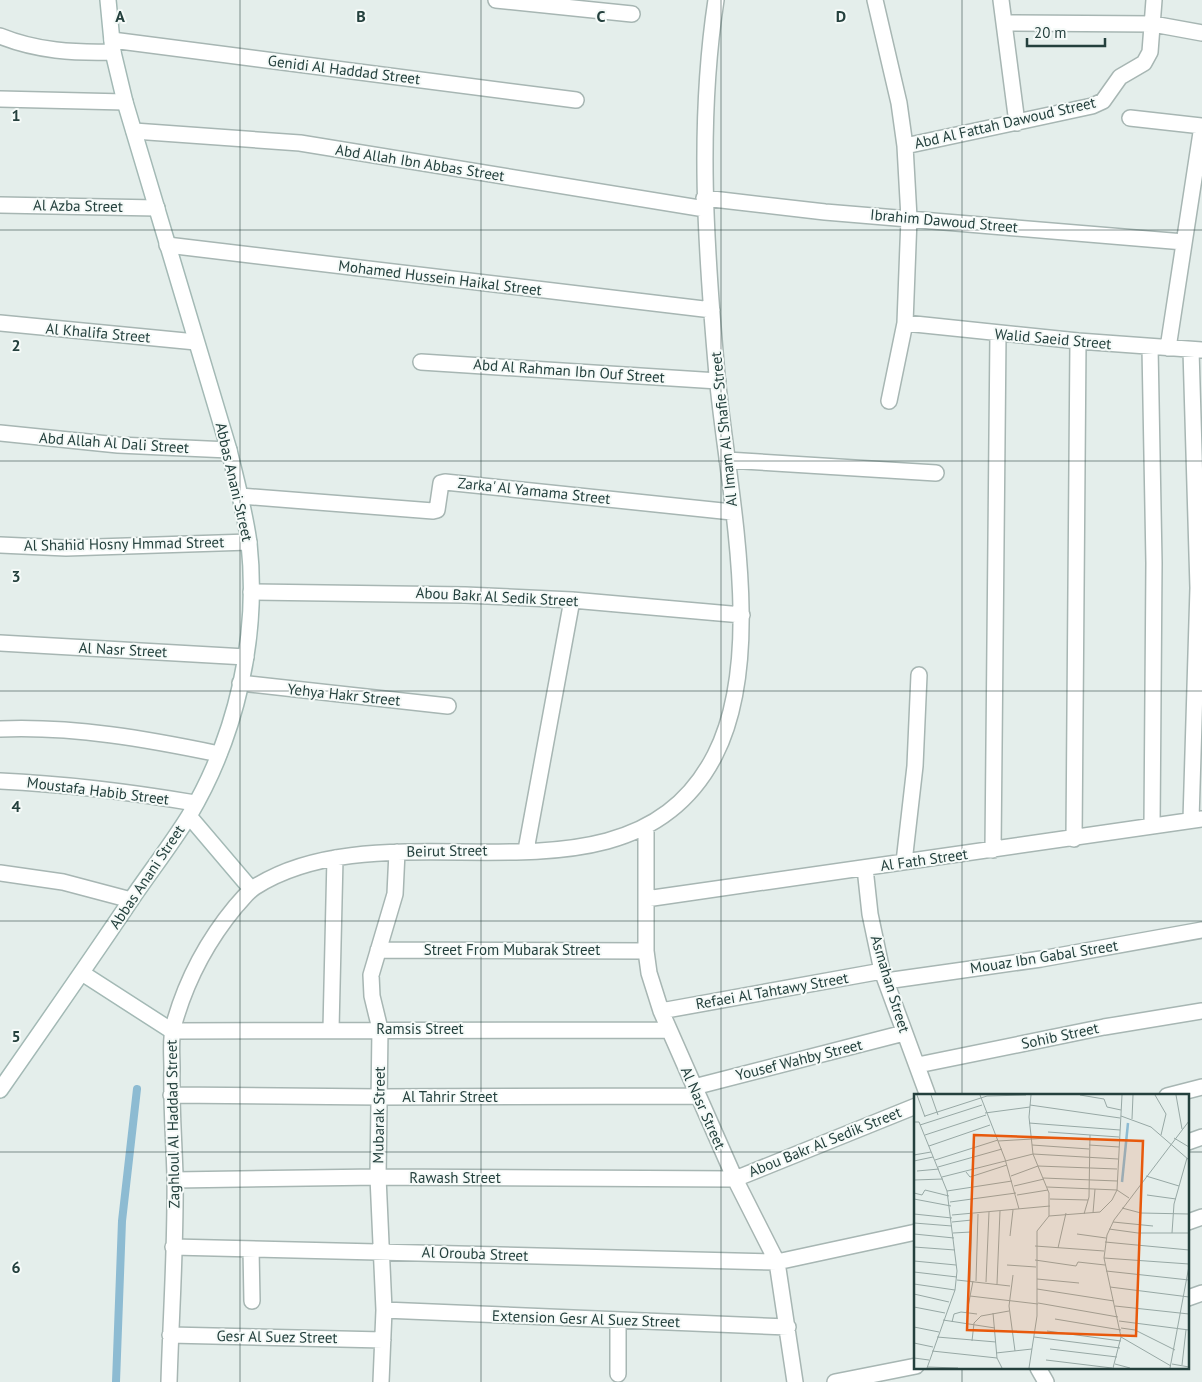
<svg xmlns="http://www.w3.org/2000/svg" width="1202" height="1382" viewBox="0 0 1202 1382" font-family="'PT Sans',sans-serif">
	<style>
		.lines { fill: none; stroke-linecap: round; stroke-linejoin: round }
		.stream { stroke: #8dbbd2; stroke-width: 8 }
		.street-casing { stroke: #a7b6b3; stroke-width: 18 }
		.secondary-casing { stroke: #a3b9b5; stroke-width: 18 }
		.street { stroke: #fff; stroke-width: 15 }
		.secondary { stroke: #fff; stroke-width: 15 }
		.grid { fill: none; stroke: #24403d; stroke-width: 1; stroke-opacity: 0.55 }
		.labels { text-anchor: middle; stroke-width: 4; stroke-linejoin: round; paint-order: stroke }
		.street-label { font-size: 15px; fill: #24403d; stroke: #f5faf8 }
		.inset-river { fill: none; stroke: #8dbbd2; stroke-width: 2.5 }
		.inset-road { fill: none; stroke: #97a8a5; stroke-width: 1 }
		.view { fill: #e8590c; fill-opacity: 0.15; stroke: #e8590c; stroke-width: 2.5 }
		.inset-edge { fill: none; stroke: #24403d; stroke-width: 2.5 }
		.grid-label { font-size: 16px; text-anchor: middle; font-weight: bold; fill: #24403d; stroke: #f5faf8; stroke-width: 4; stroke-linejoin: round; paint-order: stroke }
	</style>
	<rect width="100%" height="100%" fill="#e4eeeb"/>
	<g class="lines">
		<!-- stream -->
		<path class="stream" d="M116,1382l6,-161 15,-132"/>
		<!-- street casing -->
		<g class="street-casing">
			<path id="street" d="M496,0l136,14
				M875,0l24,103 6,43 4,72 -4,105 -16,78
				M1001,0l16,123
				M1004,23l149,1 49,9
				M0,36c37,15 74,17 113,16
				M112,40l464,60
				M0,99l125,3
				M1130,118l72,8
				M134,131l166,12 405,66
				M905,146l187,-40 11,-5 17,-24 24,-14 6,-11 4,-52
				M704,198l121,14 359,30
				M0,205l157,3
				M167,245l545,65
				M0,323l196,19
				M905,323l173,18 124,9
				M1150,347l4,216 -2,263
				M1168,348l34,-222
				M421,362l297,19
				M0,433l118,12 111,5
				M727,460l209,13
				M240,496l193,15 4,-1 4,-27 4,-1 287,30
				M0,545l66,3 183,-6
				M251,592l214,3 107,5 170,15
				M0,643l246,14
				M240,683l208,23
				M0,729c74,-3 147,10 219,25
				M0,781c66,3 130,11 195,22
				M1191,820l7,-232 -7,-238
				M646,826v125l3,22 12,38 74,168 42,83 18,120
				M1074,839l4,-498
				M526,850l46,-250
				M993,850l5,-516
				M904,862l11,-96 4,-91
				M865,868l5,46 12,57 46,125
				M0,873l63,9 68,18
				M646,899l556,-80
				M378,950l268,1
				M886,981l155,-22 161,-29
				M661,1011l221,-40
				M331,1029l4,-171
				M172,1031l497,-1
				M918,1065l186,-38 98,-16
				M694,1087l210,-54
				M171,1095l208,2 319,-1
				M1167,1096l35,-9
				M1188,1142l14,-5
				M175,1180l203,-3 357,2 181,-73
				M1188,1222l14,-5
				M173,1247l604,15 139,-30
				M251,1249l1,52
				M1188,1298l14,-5
				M384,1310l404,17
				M618,1320v54
				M170,1335l213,5
				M1038,1368l8,14
				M169,1382c2,-68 7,-137 6,-206 -1,-36 -4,-71 -3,-107 0,-15 -2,-31 2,-45 12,-43 33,-83 62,-118 6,-6 11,-14 19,-19 136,-87 373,38 460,-132 52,-102 12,-269 2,-380 -11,-125 -20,-250 -1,-375
				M381,1382l3,-72 -6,-133 2,-148 -8,-33 -1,-21 24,-81 2,-42
				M835,1382l81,-16"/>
		</g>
		<!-- secondary casing -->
		<g class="secondary-casing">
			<path id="secondary" d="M189,816l62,73
				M82,973l90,58
				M0,1090c44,-63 88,-126 131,-190 19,-28 40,-55 58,-84 48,-81 70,-180 60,-273 -4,-31 -13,-63 -20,-93l-104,-348 -12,-50 -5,-52"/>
		</g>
		<!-- street -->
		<use href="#street" class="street"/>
		<!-- secondary -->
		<use href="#secondary" class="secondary"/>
	</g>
	<!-- grid -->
	<path class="grid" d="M240,0v1382M481,0v1382M721,0v1382M962,0v1096M0,230h1202M0,461h1202M0,691h1202M0,921h1202M0,1152h916M1188,1152h14M962,1368v14"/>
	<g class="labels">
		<!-- street labels -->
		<g class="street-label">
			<text transform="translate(344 70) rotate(7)" y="5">Genidi Al Haddad Street</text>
			<text transform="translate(1005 123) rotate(-13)" y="5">Abd Al Fattah Dawoud Street</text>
			<text transform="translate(420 163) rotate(9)" y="5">Abd Allah Ibn Abbas Street</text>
			<text transform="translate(78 206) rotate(1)" y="5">Al Azba Street</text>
			<text transform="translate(944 221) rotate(5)" y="5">Ibrahim Dawoud Street</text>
			<text transform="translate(440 278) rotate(7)" y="5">Mohamed Hussein Haikal Street</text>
			<text transform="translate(98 333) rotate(5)" y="5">Al Khalifa Street</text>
			<text transform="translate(1053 339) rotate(5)" y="5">Walid Saeid Street</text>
			<text transform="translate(569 371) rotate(4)" y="5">Abd Al Rahman Ibn Ouf Street</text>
			<text transform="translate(724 429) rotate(-96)" y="5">Al Imam Al Shafie Street</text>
			<text transform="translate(114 443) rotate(4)" y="5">Abd Allah Al Dali Street</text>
			<text transform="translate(234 482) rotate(77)" y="5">Abbas Anani Street</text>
			<text transform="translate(534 491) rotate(6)" y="5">Zarka' Al Yamama Street</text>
			<text transform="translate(124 544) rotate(-1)" y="5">Al Shahid Hosny Hmmad Street</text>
			<text transform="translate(497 597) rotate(3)" y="5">Abou Bakr Al Sedik Street</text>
			<text transform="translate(123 650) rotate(3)" y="5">Al Nasr Street</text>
			<text transform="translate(344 695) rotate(6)" y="5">Yehya Hakr Street</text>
			<text transform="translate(98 791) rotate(7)" y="5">Moustafa Habib Street</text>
			<text transform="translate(447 851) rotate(-1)" y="5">Beirut Street</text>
			<text transform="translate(924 860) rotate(-8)" y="5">Al Fath Street</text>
			<text transform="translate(147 877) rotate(-56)" y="5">Abbas Anani Street</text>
			<text x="512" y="955">Street From Mubarak Street</text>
			<text transform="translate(1044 957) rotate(-9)" y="5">Mouaz Ibn Gabal Street</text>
			<text transform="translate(890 984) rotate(73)" y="5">Asmahan Street</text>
			<text transform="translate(772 991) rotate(-10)" y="5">Refaei Al Tahtawy Street</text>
			<text x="420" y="1034">Ramsis Street</text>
			<text transform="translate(1060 1036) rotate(-12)" y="5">Sohib Street</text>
			<text transform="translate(799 1060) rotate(-14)" y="5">Yousef Wahby Street</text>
			<text x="450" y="1102">Al Tahrir Street</text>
			<text transform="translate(703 1108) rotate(66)" y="5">Al Nasr Street</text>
			<text transform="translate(379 1115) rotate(-89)" y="5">Mubarak Street</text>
			<text transform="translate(173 1124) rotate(-91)" y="5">Zaghloul Al Haddad Street</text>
			<text transform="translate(825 1142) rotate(-22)" y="5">Abou Bakr Al Sedik Street</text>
			<text x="455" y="1183">Rawash Street</text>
			<text transform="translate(475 1254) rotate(2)" y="5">Al Orouba Street</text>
			<text transform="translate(586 1319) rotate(2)" y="5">Extension Gesr Al Suez Street</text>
			<text transform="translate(277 1337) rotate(1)" y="5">Gesr Al Suez Street</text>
		</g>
	</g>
	<!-- overview -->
	<g transform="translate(914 1094)">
		<rect width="275" height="275" fill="#e4eeeb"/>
		<path class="inset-river" d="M208,88l6,-59"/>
		<path class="inset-road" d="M3,1l8,22M17,1l7,20M66,1l25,64 14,50M117,1l-2,22 4,37 16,39v23M166,1l24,4 3,8 14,3M241,1l11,19 -5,21M262,1l6,34M116,11l90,13M71,19l45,-6M11,22l62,-20 39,-1M207,22l30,11 38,33M218,25l1,-24M0,28h5l28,69 10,80 -2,19 -28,78M115,29l91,7M6,31l62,-20M134,38l71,5M11,41l61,-20M260,44l15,9M84,47l51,-3M118,51l57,4M175,51l30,2M15,52l61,-21M0,61l17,-3M21,66l63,-20M0,67l19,-4M24,73l64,-18M3,77l22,-2M52,78l4,5 37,-12M97,82l27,-10 79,3M232,82l33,10M28,83l91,-23 85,5M129,84l74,3M0,86l29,-1M100,92l30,-7M133,93l70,3 12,8M33,97l65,-10M0,99l8,2 3,-5 24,6M103,101l31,-5M233,101l29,4M0,105l37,7M136,105l38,1M36,108l66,-9M208,114l19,5 48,1M179,119l2,-24M0,120l38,4M170,120l5,-17 1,-62M38,121l98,-9M38,128l20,-2M199,128l40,4M0,129l38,3M195,135l29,4h51M39,139l18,-1M258,139l2,-29 13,-46M0,140l40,4M163,140l29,4M96,142l3,-26M191,148l84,8M121,152l69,5M0,153l41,3M144,154l8,-35M190,164l85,6M121,166l41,6 2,-4 27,3M0,167l42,4M93,171l29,2M192,177l83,9M0,178l43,5M99,181l-4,31 6,45M123,185l42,4M43,186l53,6M56,187l2,-67M62,187l2,-67M72,188l3,-70M0,190l41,6M83,190l3,-73M196,193l79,10M123,195l77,12M0,200l35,8M56,202l68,8M124,209l80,14M201,212l74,8M0,213l31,6M53,218l6,-31M79,219l4,45 5,10M141,225l66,11M29,226l52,8M205,227l70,9M38,228l2,-8 7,-2 16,2M0,233l25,5M207,234l14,2 40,20M133,237l74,10M23,243l59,5M120,243l86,11M207,243l50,29M58,247l2,-18 7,-7 28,-5M0,249l19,4M136,255l67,8M18,257l65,7M82,259l36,-4M0,264l15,2M132,266l66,8M201,270l15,4M258,270l17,3M268,271l4,-35M13,273l31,1M115,274l8,-52v-85l12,-15 51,-4 12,-12 5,-10 5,-95M199,274l8,-31 -17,-79 3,-23 7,-15 75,-99M256,274l19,-102"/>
		<path class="view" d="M60,41l169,6 -7,195 -169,-6z"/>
		<rect width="275" height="275" class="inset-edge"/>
	</g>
	<g class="grid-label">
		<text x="120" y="22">A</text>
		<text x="361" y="22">B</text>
		<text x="601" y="22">C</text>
		<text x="841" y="22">D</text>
		<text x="16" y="121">1</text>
		<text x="16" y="351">2</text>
		<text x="16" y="582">3</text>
		<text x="16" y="812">4</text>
		<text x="16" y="1042">5</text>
		<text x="16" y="1273">6</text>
	</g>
	<!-- scale -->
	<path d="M1027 38v8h78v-8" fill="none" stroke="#24403d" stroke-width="2.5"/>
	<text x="1034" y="38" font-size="15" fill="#24403d" stroke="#f5faf8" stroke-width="4" paint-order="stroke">20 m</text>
</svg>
